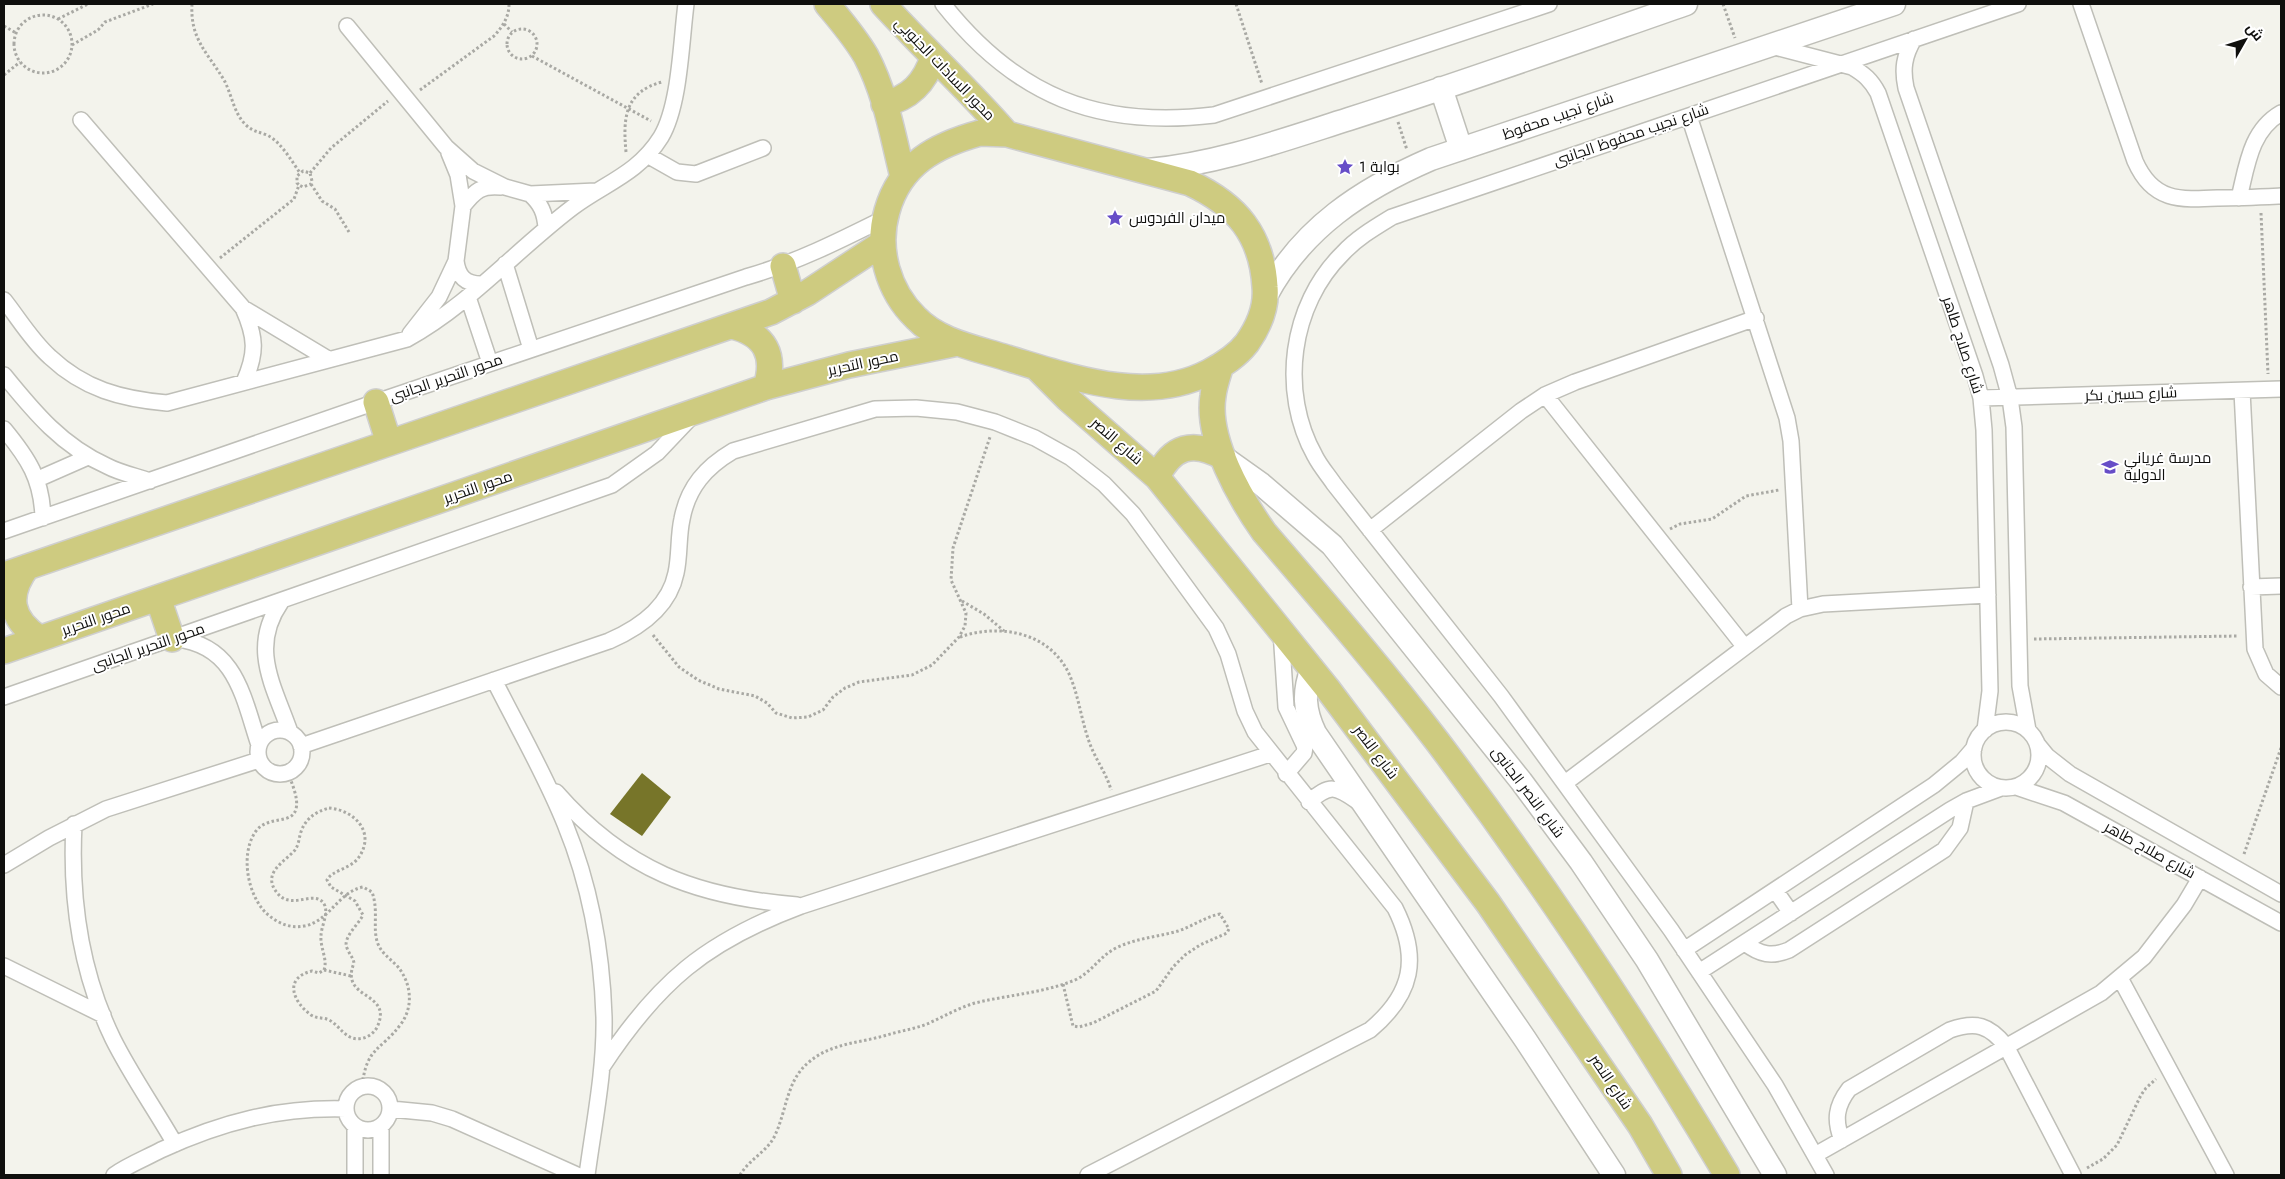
<svg xmlns="http://www.w3.org/2000/svg" width="2285" height="1179" viewBox="0 0 2285 1179" font-family="Jost,Cairo,sans-serif">
	<style>
		.building { fill: #777529 }
		.lines { fill: none; stroke-linecap: round; stroke-linejoin: round }
		.street-casing { stroke: #bfbfb8; stroke-width: 18 }
		.secondary-casing { stroke: #bfbfb8; stroke-width: 25 }
		.primary-casing { stroke: #cfcfcf; stroke-width: 28 }
		.path { stroke: #a9a9a4; stroke-width: 3; stroke-dasharray: 2.5 2.5; stroke-linecap: butt }
		.street { stroke: #fff; stroke-width: 15 }
		.secondary { stroke: #fff; stroke-width: 22 }
		.primary { stroke: #cecb80; stroke-width: 25 }
		.labels { text-anchor: middle; stroke-width: 4; stroke-linejoin: round; paint-order: stroke }
		.street-label { font-size: 15px; fill: #0f0f0d; stroke: #fff }
		.poi-label { font-size: 15px; fill: #0f0f0d; stroke: #fff; text-anchor: start }
	</style>
	<rect width="100%" height="100%" fill="#f3f3ec"/>
	<!-- building -->
	<path class="building" d="M642,773l29,24 -29,39 -32,-22z"/>
	<g class="lines">
		<!-- street casing -->
		<g class="street-casing">
			<path id="street" d="M943,4c73,92 155,125 271,111l335,-111
				M2081,4l54,157c18,41 45,39 84,37 21,0 41,-1 62,-2
				M347,26l99,121 27,24 32,16 25,7 66,-3
				M1914,39c-10,17 -12,30 -8,49l95,277 9,33 4,29 6,259 8,44
				M1771,46l81,21c12,7 19,13 26,26l97,283 6,22 3,32 6,261 -5,39
				M1689,116l98,302 4,23 9,168
				M81,120l162,188c13,29 14,45 1,74
				M647,155l30,17 19,2 67,-26
				M530,194c11,10 15,19 16,34
				M2239,198c8,-32 11,-67 42,-85
				M463,206c12,-15 18,-21 38,-19
				M456,261c2,15 9,23 25,23
				M505,264l26,85
				M468,297l22,66
				M4,300c15,19 28,41 46,57 34,32 71,42 117,46l240,-64c62,-34 109,-89 166,-132 32,-24 65,-33 88,-70 19,-32 20,-95 25,-133
				M243,308l85,51
				M410,334l29,-37 17,-36 7,-55 -5,-31 -9,-22
				M4,375c30,37 58,71 103,91 13,7 29,10 43,15
				M2242,391l13,258 11,25 15,13
				M1545,395l199,251
				M1981,398l300,-9
				M4,429c24,29 38,50 39,89
				M38,479l50,-22
				M1370,530l151,-119 24,-16 30,-13 181,-64
				M4,531l372,-129 370,-125c49,-14 93,-36 139,-59
				M2251,587l30,-1
				M281,602c-32,46 -7,84 9,130
				M1281,631l5,76 19,40 -1,6 -18,21
				M176,639c60,6 67,58 83,106
				M494,680c24,48 51,94 71,144 25,61 37,127 39,193 1,53 -10,106 -17,158
				M4,697l608,-212 45,-32 37,-39
				M1973 755a33 33 0 1 1 66 0a33 33 0 1 1-66 0Z
				M258 752a22 22 0 1 1 44 0a22 22 0 1 1-44 0Z
				M2038,745l9,11 23,18 211,120
				M301,746l308,-105c30,-13 60,-33 67,-68 4,-18 2,-36 6,-54 6,-32 24,-52 51,-68l142,-42 41,-1 41,4 38,10 40,16 36,20 33,26 29,30 83,114 12,26 17,57 10,21 140,176c25,50 18,86 -25,122l-282,145
				M1565,783l221,-167 14,-7 23,-5 165,-9
				M2016,787l48,16 217,120
				M556,792c68,78 140,105 241,113
				M1309,802c21,-18 26,-16 48,-1
				M74,824c-4,75 6,147 39,215 18,36 42,70 62,105
				M4,865l45,-27 57,-29 153,-49
				M1775,890l16,23
				M1745,943c15,12 27,14 44,7l155,-100 16,-22 6,-27
				M1684,950l250,-165 28,-23 12,-14
				M4,966l99,49
				M1699,972l251,-162 16,-9 35,-13
				M2120,978l106,197
				M602,1067c56,-85 103,-125 199,-161l469,-152
				M346 1108a22 22 0 1 1 44 0a22 22 0 1 1-44 0Z
				M391,1109l41,4 20,6 125,56
				M355,1126v49
				M381,1126v49
				M1842,1140c-8,-20 -6,-34 7,-51l101,-59c26,-9 39,-5 56,16l67,129
				M1815,1155l286,-162 43,-36 40,-52 16,-27
				M114,1175c14,-10 32,-17 47,-25 61,-28 118,-43 185,-41
				M1826,1175l-51,-90 -104,-155 -170,-234 -167,-212c-6,-9 -14,-18 -19,-28 -36,-64 -25,-151 28,-203 14,-15 31,-25 49,-36l626,-213"/>
		</g>
		<!-- secondary casing -->
		<g class="secondary-casing">
			<path id="secondary" d="M1441,88l20,61
				M1148,170c69,-6 135,-30 201,-51 113,-36 225,-76 337,-115
				M1266,296c36,-68 96,-107 165,-137l463,-155
				M1223,457l38,27 71,61 189,236 60,81 66,98 128,215
				M1312,668c-9,24 -8,42 3,65l210,306 89,136"/>
		</g>
		<!-- primary casing -->
		<g class="primary-casing">
			<path id="primary" d="M827,4c14,17 28,33 39,52 20,38 27,81 37,121
				M883,4c40,44 85,85 124,130
				M884,104c26,-6 41,-21 49,-47
				M980,133l27,1 183,49c47,22 72,52 75,104 2,21 -6,39 -18,56 -10,13 -23,21 -38,29 -63,33 -138,5 -202,-14 -31,-10 -68,-16 -91,-40 -28,-27 -40,-69 -29,-107 13,-47 49,-66 93,-78z
				M783,266l10,35
				M732,326c33,8 44,29 34,61
				M1221,365c-3,10 -7,21 -8,31 -7,43 27,102 51,136 59,69 118,137 173,209 105,139 201,284 290,434
				M1036,367l32,32 89,78 170,211 161,215 152,222 29,50
				M376,402l13,41
				M1157,477c15,-31 36,-37 66,-20
				M27,567c-21,28 -17,52 12,71
				M4,575l767,-263 36,-19 76,-50
				M158,598l14,41
				M4,651l762,-264 83,-22 109,-22"/>
		</g>
		<!-- path -->
		<path class="path" d="M192,4c-2,35 15,48 32,76 8,15 10,34 22,45 6,6 13,7 21,10 14,7 24,25 33,38
			M1236,4l26,80
			M1723,4l12,34
			M14 44a29 29 0 1 1 58 0a29 29 0 1 1-58 0Z
			M58,19l30,-15
			M504,24l8,8
			M4,26l12,7
			M507 44a15 15 0 1 1 30 0a15 15 0 1 1-30 0Z
			M72,45l26,-15 7,-8 48,-18
			M532,56l119,65
			M4,75l16,-13
			M420,90l74,-54c9,-10 15,-19 15,-32
			M1398,122l9,28
			M626,152c-3,-33 -2,-60 36,-70
			M310,173l21,-25 57,-47
			M311,184l11,17 13,8 14,23
			M2261,213l7,161
			M220,258l74,-59 5,-14 -2,-2v-7l6,-5 7,2 2,8 -1,3 -8,3 -4,-2
			M1670,529l10,-5 32,-5 34,-23 33,-6
			M962,601l22,13 20,17
			M653,635l26,32 19,13 21,9 36,7 12,7 9,10 16,5 16,-1 15,-7 10,-13 12,-9 14,-6 53,-7 20,-10 27,-28 6,-11 1,-13 -15,-33 2,-32 37,-111
			M960,637c40,-14 91,-5 110,39 10,24 12,50 22,73 6,14 15,26 19,41
			M2034,639l204,-3
			M288,772c3,10 11,26 8,37 -4,16 -28,6 -40,22 -16,22 -9,63 10,82 10,9 23,16 38,13 25,-4 34,-34 59,-39l9,5c7,19 0,37 6,52 4,10 13,15 20,23 13,16 16,39 3,57 -21,28 -34,22 -39,62
			M329,808c25,2 47,24 30,49 -8,12 -27,13 -32,23l4,7 24,14 8,14c-4,9 -21,23 -16,33 2,6 6,9 7,15 -15,37 38,28 24,62 -4,11 -18,17 -28,12 -8,-4 -13,-13 -21,-17 -6,-3 -12,-1 -18,-5 -18,-13 -28,-37 1,-44l7,2 5,-3c4,-10 -4,-22 -3,-34 0,-9 7,-21 4,-30 -8,-19 -32,5 -47,-12 -18,-21 7,-32 17,-44 3,-4 4,-10 5,-15 4,-15 14,-23 29,-27z
			M2244,854l37,-106
			M324,970l27,6
			M2087,1168l16,-9 14,-14 24,-50 5,-7 10,-9
			M740,1175c10,-17 29,-24 36,-42 11,-25 11,-53 33,-71 22,-19 51,-19 78,-27 13,-4 27,-6 40,-11 16,-7 31,-16 48,-21 33,-8 68,-10 100,-23 17,-8 25,-24 41,-32 20,-10 42,-11 62,-17 15,-5 27,-14 42,-17l9,15 -2,4 -27,12 -15,10 -12,12 -17,24 -63,32 -14,4 -6,-1 -10,-42"/>
		<!-- street -->
		<use href="#street" class="street"/>
		<!-- secondary -->
		<use href="#secondary" class="secondary"/>
		<!-- primary -->
		<use href="#primary" class="primary"/>
	</g>
	<!-- icons -->
	<defs>
		<g id="sight-bare" transform="scale(1.35)"><path d="M0-6L1.8-2.2L6-1.7L2.9 1.2L3.7 5.4L0 3.3L-3.7 5.4L-2.9 1.2L-6-1.7L-1.8-2.2Z" fill="#664dc7" stroke="#fff" stroke-width="2.5" paint-order="stroke"/></g>
		<g id="school-bare" transform="scale(1.35)"><path d="M0-5L7-2L0 1L-7-2ZM-4 1L0 2.5L4 1V4Q0 6-4 4Z" fill="#664dc7" stroke="#fff" stroke-width="2.5" paint-order="stroke"/></g>
	</defs>
	<g fill-rule="evenodd">
		<use href="#sight-bare" x="1345" y="167"/>
		<use href="#sight-bare" x="1115" y="218"/>
		<use href="#school-bare" x="2110" y="467"/>
	</g>
	<g class="labels">
		<!-- street labels -->
		<g class="street-label">
			<text transform="translate(945 69) rotate(46)" y="5">محور السادات الجنوبي</text>
			<text transform="translate(1558 116) rotate(-19)" y="5">شارع نجيب محفوظ</text>
			<text transform="translate(1631 135) rotate(-19)" y="5">شارع نجيب محفوظ الجانبى</text>
			<text transform="translate(1963 345) rotate(72)" y="5">شارع صلاح طاهر</text>
			<text transform="translate(863 363) rotate(-12)" y="5">محور التحرير</text>
			<text transform="translate(446 378) rotate(-19)" y="5">محور التحرير الجانبى</text>
			<text transform="translate(2131 394) rotate(-2)" y="5">شارع حسين بكر</text>
			<text transform="translate(1117 441) rotate(41)" y="5">شارع النصر</text>
			<text transform="translate(478 487) rotate(-19)" y="5">محور التحرير</text>
			<text transform="translate(96 619) rotate(-19)" y="5">محور التحرير</text>
			<text transform="translate(148 647) rotate(-19)" y="5">محور التحرير الجانبى</text>
			<text transform="translate(1376 752) rotate(53)" y="5">شارع النصر</text>
			<text transform="translate(1528 792) rotate(53)" y="5">شارع النصر الجانبى</text>
			<text transform="translate(2150 850) rotate(29)" y="5">شارع صلاح طاهر</text>
			<text transform="translate(1611 1082) rotate(56)" y="5">شارع النصر</text>
		</g>
		<!-- poi labels -->
		<g class="poi-label">
			<text x="1359" y="172">بوابة 1</text>
			<text x="1129" y="223">ميدان الفردوس</text>
			<text x="2124" y="463">مدرسة غرياني<tspan x="2124" dy="17">الدولية</tspan></text>
		</g>
	</g>
	<!-- border -->
	<rect width="2285" height="1179" fill="none" stroke="#0f0f0d" stroke-width="10"/>
	<!-- north arrow -->
	<g transform="translate(2245 40) rotate(51)" stroke="#ffffff" stroke-width="4" paint-order="stroke">
	<path d="M0-4L9 19L0 12L-9 19Z" fill="#0f0f0d"/>
	<text y="-8" font-size="14" font-weight="bold" text-anchor="middle" fill="#0f0f0d">ش</text>
	</g>
</svg>
